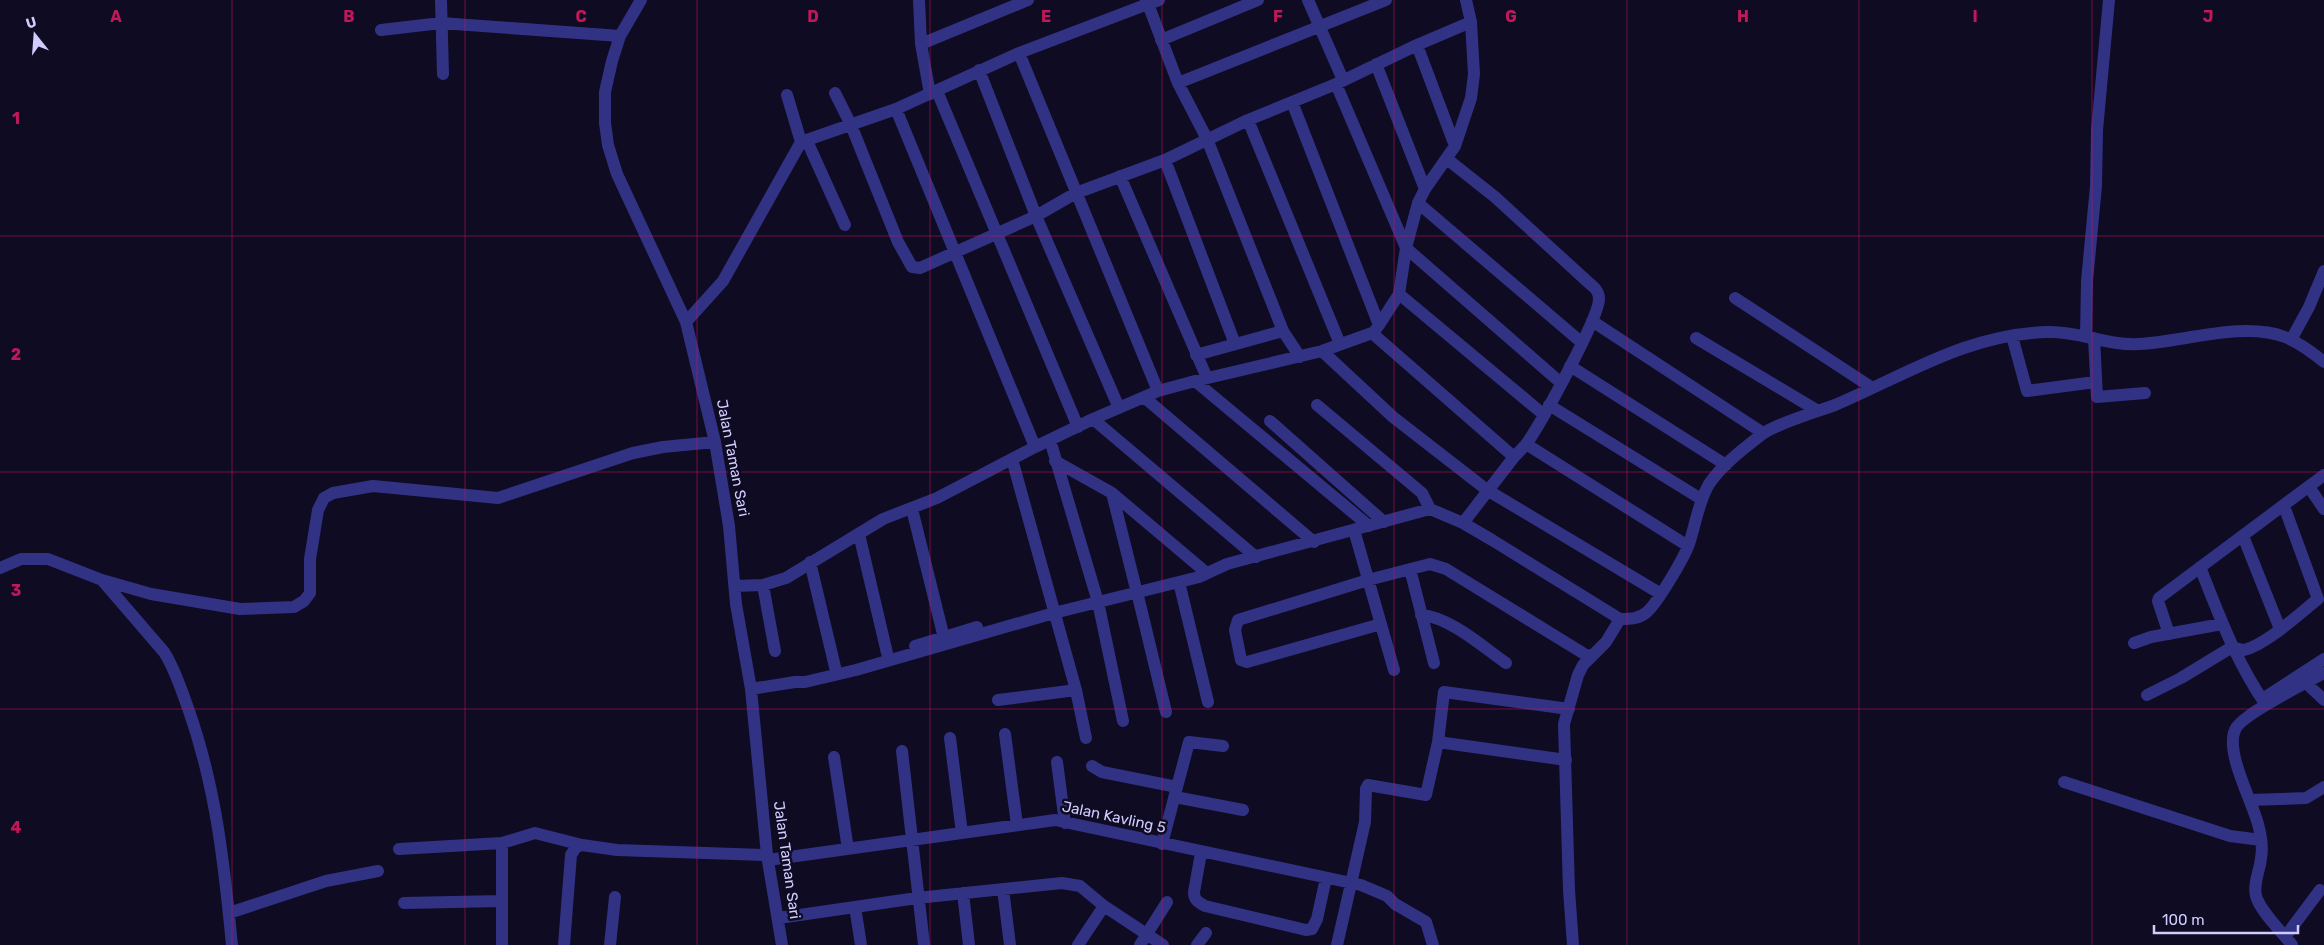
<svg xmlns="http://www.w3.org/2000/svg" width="2324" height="945" viewBox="0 0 2324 945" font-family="Rubik,sans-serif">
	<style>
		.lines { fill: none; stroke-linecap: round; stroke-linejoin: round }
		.minor { stroke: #323285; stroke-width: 12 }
		.grid { fill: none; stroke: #c2185b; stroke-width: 1; stroke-opacity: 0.55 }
		.labels { text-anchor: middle; stroke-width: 5; stroke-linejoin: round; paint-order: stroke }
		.street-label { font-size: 15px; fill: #d0ccff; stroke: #0e0b22 }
		.grid-label { font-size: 16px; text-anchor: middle; font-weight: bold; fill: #c2185b; stroke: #0e0b22; stroke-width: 5; stroke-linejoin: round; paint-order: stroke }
	</style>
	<rect width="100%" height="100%" fill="#0e0b22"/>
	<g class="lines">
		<!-- minor -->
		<path class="minor" d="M441,0l2,74
			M641,0l-21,36 -8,25 -7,31v31l3,22 9,29 69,148 29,120 14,84 7,78 15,85 16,166 15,90
			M919,0l2,44 9,50
			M1159,0l-11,4 30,79 29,56 76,192 17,26
			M1308,0l35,80
			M381,30l60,-7 179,13
			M1161,40l97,-40
			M921,44l107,-44
			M1417,45l38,101
			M1019,53l139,338
			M1376,64l49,125
			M979,70l57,146 83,192
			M1178,83l208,-83
			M1336,84l70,164 155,135
			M937,91l141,336
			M835,93l16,32 47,117 14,25 8,1 116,-52 40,-23 89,-33 83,-40 88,-36 81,-39 54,-23
			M787,95l14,47
			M1292,102l87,223 -3,4
			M896,109l139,338
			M1248,120l92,224
			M807,141l38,84
			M1447,159l48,38 94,86c5,4 10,8 10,16 0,19 -58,124 -72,144 -4,5 -9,10 -13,14
			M1165,160l70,184
			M1120,176l87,202
			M1418,203l163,139
			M1399,294l144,120
			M1735,298l136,89
			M1592,321l171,112
			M686,322l37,-41 78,-139 95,-33 123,-56 129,-49 -2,-4
			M1379,325l20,-31 7,-46 12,-45 7,-14 30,-43 16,-48 3,-24 -3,-52 -5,-22
			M2012,336l15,55 68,-9
			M2086,336l1,-55 9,-95 1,-56 12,-130
			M1696,338l122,73
			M2094,338l3,59 48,-4
			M2291,340l18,-33 15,-36
			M1322,351l71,66 94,73 174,104
			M1196,355l87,-24
			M1570,366l156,99
			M1195,381l127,-30 50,-18 142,124 -51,66
			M1145,398l169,144
			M1317,405l105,88 8,16
			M1549,405l152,94
			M1093,419l163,138
			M1270,421l114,101
			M1050,440l48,162 25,119
			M1526,444l162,102
			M1012,459l64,231 10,48
			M1055,461l57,32 90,76 2,6
			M2309,487l15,22
			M1112,493l23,92
			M912,509l33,133
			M1354,530l40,140
			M859,534l28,119
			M2243,536l37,93
			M810,562l25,105
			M2200,567c19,48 36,95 66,138
			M0,568l21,-9h27l54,21 49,14 89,15 54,-2 10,-6 6,-8v-34l8,-49 6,-12 9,-5 40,-7 125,12 135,-45 30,-6 52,-5
			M1410,569l24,94
			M102,580l62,72c11,17 17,37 24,56 28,79 36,155 44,237
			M1179,582l29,120
			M763,585l12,66
			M735,586l28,-1 23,-7 97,-59 54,-21 98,-51 58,-28 65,-28 37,-10 174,145
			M1137,592l29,120
			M1421,615c29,2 62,32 85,48
			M1381,624l-134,38 -6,-2 -6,-30 3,-10 130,-40 62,-16 16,5 140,86 6,1 14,-14 14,-23
			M2169,634l-11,-33 1,-3 165,-123
			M2134,643l17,-6 71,-13
			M915,646l62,-19
			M2306,683l18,17
			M751,689l44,-7h10l51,-12 198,-57 145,-36 28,-13 203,-55 33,14 29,17 128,79c10,0 19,0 27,-7 11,-10 37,-54 42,-68 7,-21 9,-41 20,-60 13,-19 34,-35 52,-49 14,-11 55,-23 74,-30 71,-30 132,-71 213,-73 31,-1 60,14 91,12 44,-2 104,-23 146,-7 15,6 27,15 39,25
			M2147,695l34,-17 51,-31c4,1 8,3 12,3 22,-5 56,-37 74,-51l-34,-93
			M2264,698l60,-39
			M998,700l78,-10
			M1005,734l12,91
			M950,738l12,95
			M902,751l22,194
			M834,757l14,92
			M1566,760l-128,-18 6,-50 125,17
			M1057,762l8,61
			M1092,766l10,6 75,15 -15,57
			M2064,782l166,54 31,4
			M1177,787l12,-45 34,4
			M1175,797l68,13
			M2250,800l56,-2 18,-11
			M399,849l103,-6 33,-10 47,12
			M1201,853l-7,39c0,8 4,10 11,14l101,24 6,-1 5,-10 9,-41
			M768,860l287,-40 306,65 26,11 8,8 31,18 7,23
			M1003,889l7,56
			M963,893l6,52
			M404,903l98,-2
			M1104,906l59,39
			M855,907l6,38
			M229,913l97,-32 52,-10
			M779,918l138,-20 145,-15 18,3 24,20 -26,39
			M2285,937l35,-47
			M502,945v-102
			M564,945l7,-90 5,-8 6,-2 35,5 150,5
			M610,945l5,-48
			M1140,945l27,-43
			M1197,945l9,-12
			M1337,945l28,-123 1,-33 2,-4 58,10 12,-53
			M1573,945l-4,-55 -5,-166 14,-49 5,-10 9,-9
			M2292,945c-10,-13 -32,-34 -36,-49 -3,-13 4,-26 5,-38 2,-10 0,-23 -3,-34 -6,-23 -33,-72 -23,-94 5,-15 73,-48 89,-57"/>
	</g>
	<!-- grid -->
	<path class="grid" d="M232,0v945M465,0v945M697,0v945M930,0v945M1162,0v945M1394,0v945M1627,0v945M1859,0v945M2092,0v945M0,236h2324M0,472h2324M0,709h2324"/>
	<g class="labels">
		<!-- street labels -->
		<g class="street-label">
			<text transform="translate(733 458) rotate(79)" y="5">Jalan Taman Sari</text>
			<text transform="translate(1114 817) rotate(12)" y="5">Jalan Kavling 5</text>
			<text transform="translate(787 860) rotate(82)" y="5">Jalan Taman Sari</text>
		</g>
	</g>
	<g class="grid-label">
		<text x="116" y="22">A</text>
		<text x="349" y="22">B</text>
		<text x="581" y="22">C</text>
		<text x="813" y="22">D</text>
		<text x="1046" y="22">E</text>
		<text x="1278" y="22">F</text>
		<text x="1511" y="22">G</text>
		<text x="1743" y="22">H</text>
		<text x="1975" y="22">I</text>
		<text x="2208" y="22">J</text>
		<text x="16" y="124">1</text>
		<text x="16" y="360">2</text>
		<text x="16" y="596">3</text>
		<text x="16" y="833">4</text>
	</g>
	<!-- north arrow -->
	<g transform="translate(35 35) rotate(343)" stroke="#0e0b22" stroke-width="4" paint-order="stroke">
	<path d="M0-4L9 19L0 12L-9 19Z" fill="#d0ccff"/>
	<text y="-8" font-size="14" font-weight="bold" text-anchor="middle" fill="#d0ccff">U</text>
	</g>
	<!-- scale -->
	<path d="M2154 925v8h144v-8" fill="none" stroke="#d0ccff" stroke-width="2.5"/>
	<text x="2162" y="925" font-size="15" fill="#d0ccff" stroke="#0e0b22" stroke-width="4" paint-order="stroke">100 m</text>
</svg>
